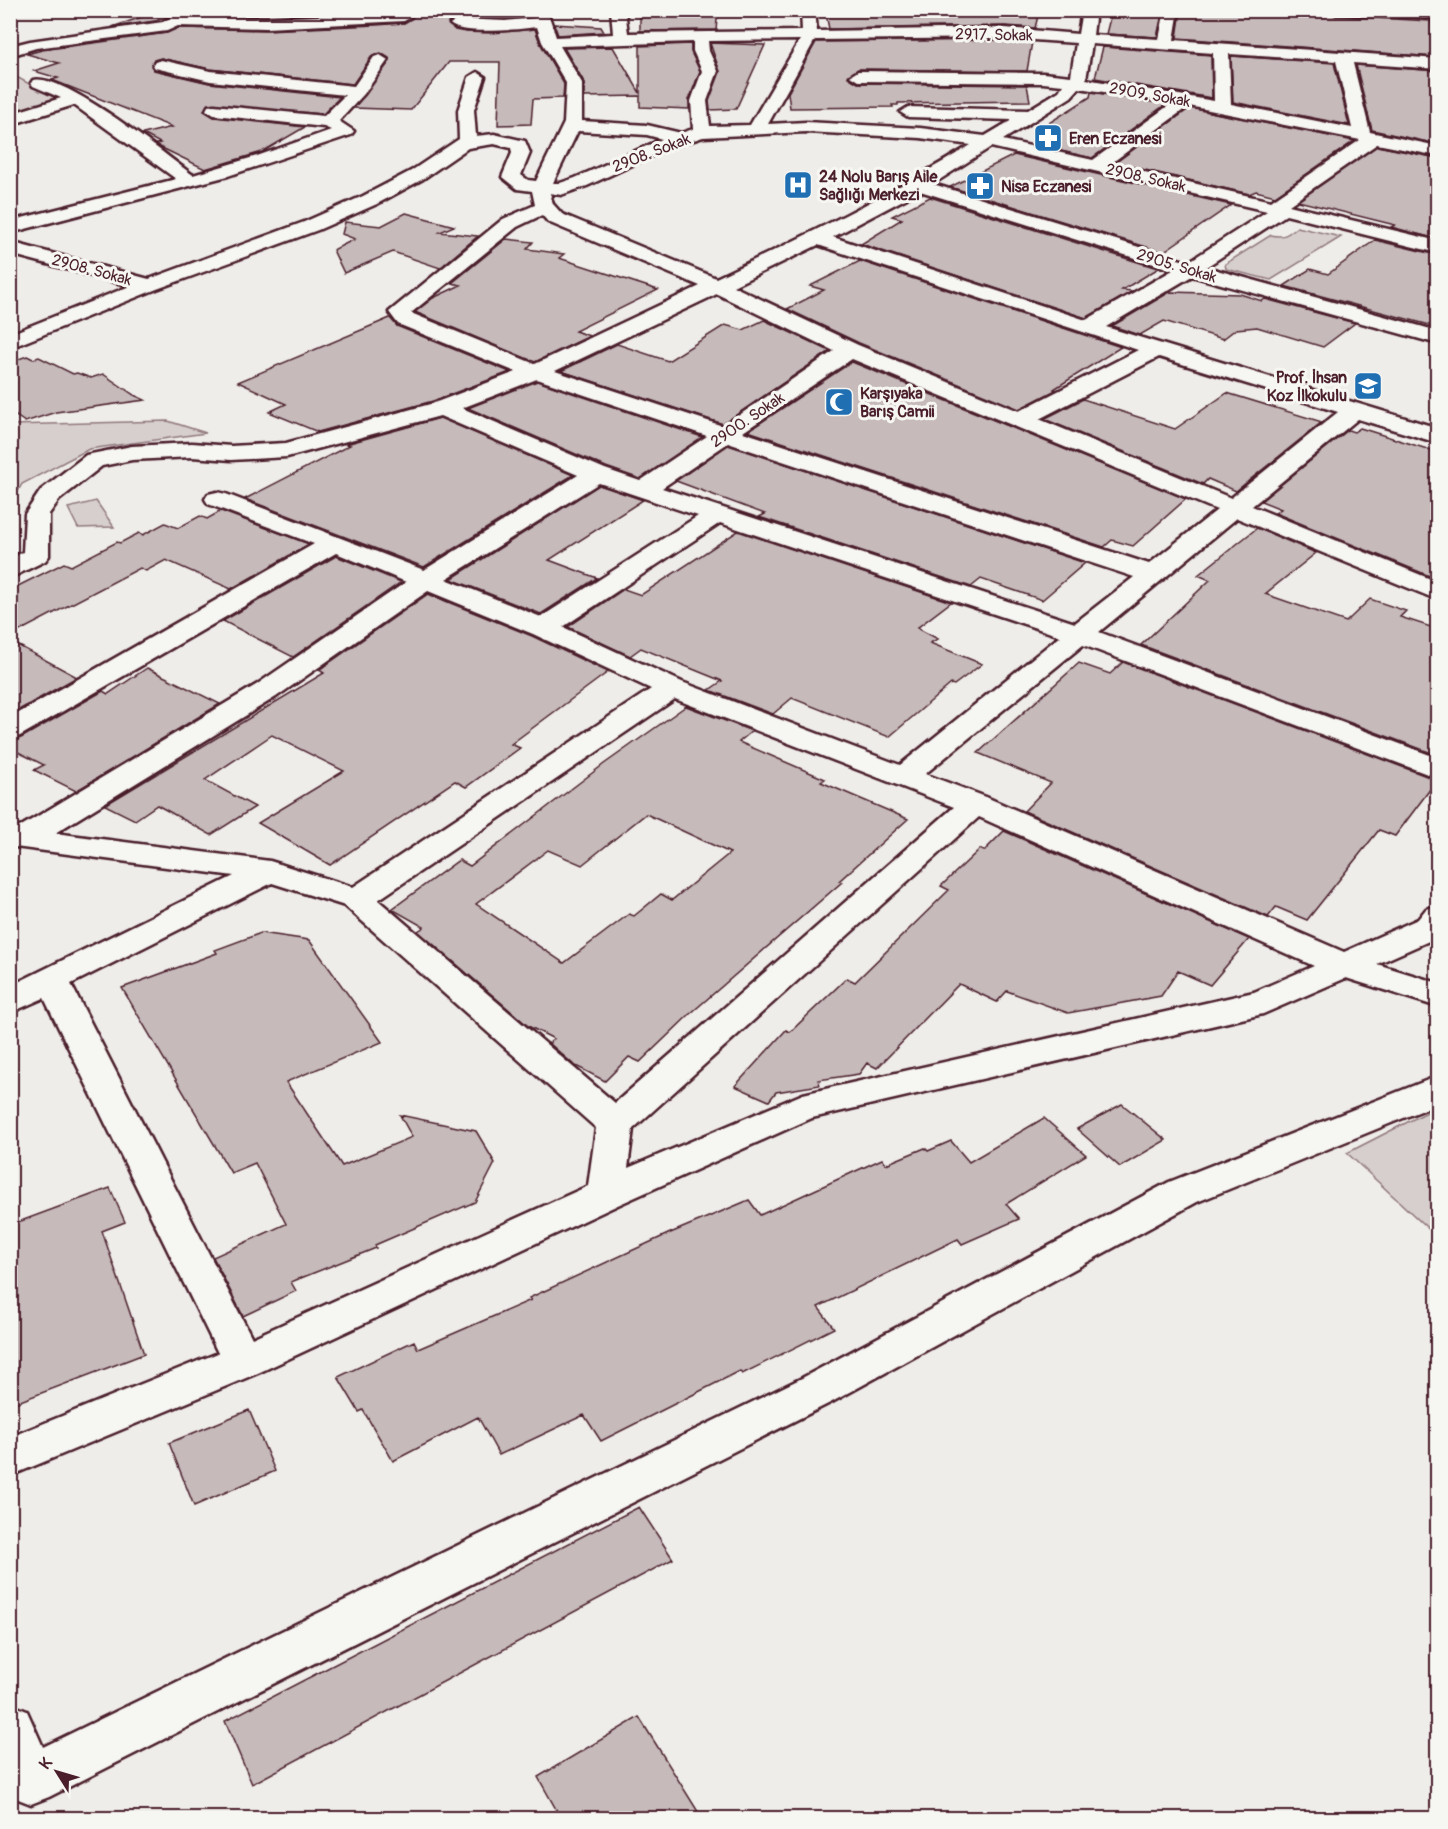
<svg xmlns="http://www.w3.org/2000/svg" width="1448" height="1829" viewBox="0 0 1448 1829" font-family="Pangolin,sans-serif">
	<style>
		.green { fill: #d7cfce; stroke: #90777c; stroke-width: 1.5 }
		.building { fill: #c6babb; stroke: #4a1f2b; stroke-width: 1.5; fill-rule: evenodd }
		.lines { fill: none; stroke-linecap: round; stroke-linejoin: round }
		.minor-casing { stroke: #4a1f2b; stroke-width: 5 }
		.minor { fill: #f6f6f2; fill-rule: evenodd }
		.labels { text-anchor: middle; stroke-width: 6; stroke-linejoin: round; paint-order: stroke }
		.far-street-label { font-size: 16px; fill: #4a1f2b; stroke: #f6f6f2 }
		.far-poi-label { font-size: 16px; font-weight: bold; fill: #4a1f2b; stroke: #f6f6f2; text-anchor: start }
	</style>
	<rect width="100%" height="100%" fill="#efedea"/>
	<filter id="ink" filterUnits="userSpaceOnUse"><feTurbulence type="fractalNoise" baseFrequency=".0167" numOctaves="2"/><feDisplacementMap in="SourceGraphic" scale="12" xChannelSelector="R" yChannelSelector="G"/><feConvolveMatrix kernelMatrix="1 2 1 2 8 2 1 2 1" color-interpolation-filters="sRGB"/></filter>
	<g filter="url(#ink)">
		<!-- green -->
		<path class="green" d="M11,74l46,25 -46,16z
			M1297,227l44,10 -70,43 -45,-11 -1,-5 46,-29c12,3 16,0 26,-8z
			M168,421l38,12 -117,16 -67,35 -11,20v-79z
			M96,501l18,26 -36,1 -10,-20z
			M1437,1107v130l-90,-84z"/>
		<!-- building -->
		<path class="building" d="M163,10h15l-16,10 -50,7z
			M203,10h179l-116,6 -67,-1z
			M437,10h57l1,8 -37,-1 -10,6 7,7 11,2 26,1 43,-4 5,14 24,41 -1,14 -30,1 -2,25 -33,1 2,-63h-51l-38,48 -57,-2 36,-47 -1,-3 -8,-5 -9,3 -19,28 -143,-15 -49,-11 -7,2 -3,6 3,4 55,13 131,14 -17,17 -115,-10 -4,7 10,6 91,10 -43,25 -57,17 -45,-22 -4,-3 4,-1 -17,-9 29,-7 -120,-47 6,-2 -24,-7 25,-8 -32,-9 15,-4 125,-17 11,-5 88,2 110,-5 28,-2 9,-7z
			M640,10h78l-2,20 -76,1z
			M1112,10h51l-6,27 -51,-3z
			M1181,10h130l18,2 7,4 95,5 4,36 -258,-19z
			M874,12l53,-1 112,1 -4,16 -30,-2 -176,3 -3,-15h49z
			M554,24l47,3 3,5 -46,3z
			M1005,40l27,2 -5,29 -169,-2 -10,8 10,6 169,2 3,16 -132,2v2h-6l1,2 -103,1 -2,-15 28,-51z
			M710,43l55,2 -29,64 -26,1 -1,-9 11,-29z
			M691,44v8l9,19 -11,29v9l-49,-2v-11l-56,1v-15l-20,-34 49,-1 27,46v-47z
			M1103,47l108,8 1,43 -117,-20z
			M1231,56l103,7 15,62 -116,-23z
			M1356,65l81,6v73l-65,-14z
			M1091,92l75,12 -74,54 -58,-13 17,-9 -18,-3 57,-36z
			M1190,108l164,33 -79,55 -19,-5 -7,3 -134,-31z
			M1377,146l60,12v81l-46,-12 4,-2 -97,-24z
			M1014,155l217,50 -68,47 -213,-65z
			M930,197l214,67 15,4 -37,22 11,1 -47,27 -225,-74 41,-25 -10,-3z
			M406,213l48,13 -14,6 38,4 -38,32 -47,-16 -49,21 -11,-23 22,-11 -13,-5 3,-12 36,4z
			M506,239l27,3 -6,7 37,5 -5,4 99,32 -83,41 15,5 -55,26 -120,-50 18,-14 28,-13 -9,-2z
			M1375,240l62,15v72l-153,-41 26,-17 18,5z
			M860,261l261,86 -67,42 2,1 -37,19 -160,-66 -72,-34 37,-19 -14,-4z
			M1170,292l70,2 22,7 3,-2 90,24 -32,24 -66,-20 -21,2 -13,10 -59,-18 -24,14 -28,-9z
			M390,318l7,8 113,46 -77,29 -115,31 -49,-20 17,-8 -48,-22z
			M764,320l66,31 -107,73 -162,-53 56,-27 51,17 57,-36 18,5z
			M27,356l6,3 6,-2 34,17 4,-1 14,5 12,-4 31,21 11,5 -89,12 -31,10 -15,-10v-50z
			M852,362l334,137 -53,47 -21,-6 -8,7 -356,-116z
			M537,381l165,56 -62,42 -34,-12 -138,-59z
			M1227,393l95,29 -86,69 -28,-12 -5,5 -159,-65 39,-20 92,30z
			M440,418l133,57 -149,92 -179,-68 105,-54 -4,-1z
			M1360,428l77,24v127l-162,-66 6,-4 -20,-8 87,-71 6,2z
			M728,445l357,118 -43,37 -61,-21 -10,8 -212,-70 6,-3 -89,-33z
			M599,485l44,15 -94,60 48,18 -56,36 -90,-35z
			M221,511l88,33 -78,45 -65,-29 -20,11 -6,-3 -130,68v-46l54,-27 7,3 46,-24 3,1 19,-10 4,2 22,-12 13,5 22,-12 7,3z
			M1257,528l59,25 -51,41 81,28 24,-23 36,12 -6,6 37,12v126l-296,-110 69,-65 -12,-5z
			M738,531l213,71 -34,26 21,11 -8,4 52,21 -28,21 -3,-1 -62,53 -97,-39 -19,16 -64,-24 13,-9 -81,-33 -11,8 -62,-29 56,-38 17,6z
			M336,556l65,26 -108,75 -70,-36z
			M428,594l104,42 76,36 -97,72 9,4 -54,39 -11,-6 -125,84 -72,-42 86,-52 -72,-36 -67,45 50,27 -44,28 -54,-30 -22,15 -30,-15 219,-132 -5,-3z
			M10,641l67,36 -67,38z
			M1123,662l314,118 -42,56 -16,-6 -72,90 -31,-13 -8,10 -244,-106 27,-28 -73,-30 101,-90 31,11z
			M147,668l73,36 -144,87 -42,-21 10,-5 -34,-17v-7l11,-3 82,-47 5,3z
			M686,706l66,25 -13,11 86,37 -4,3 87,37 -69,62 3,1 -152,132 -50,48 -11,-5 -24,24 -31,-16 -25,-22 5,-4 -26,-13 -110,-95 6,-4 -32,-18 67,-49 11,6 134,-102zM646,814l84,39 -58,47 -11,-6 -27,22 -5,-2 -65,49 -88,-59 72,-54 34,15z
			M1004,831l245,108 -39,46 -32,-14 -17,25 -93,17 -61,-22 -10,11 -38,-18 -82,84 -10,-5 -8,11 -41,6 2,5 -44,7 -7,9 -34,-15 51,-56 4,2 57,-54 8,4 94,-92 -8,-4 39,-37 4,2z
			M261,933l48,7 73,102 -96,40 56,84 70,-29 -12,-22 76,16 19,32 -20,39 -100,43 1,3 -85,34 5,9 -53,25 -30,-59 73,-33 -31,-61 -24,10 -109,-185 95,-35 -2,-3z
			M1122,1104l44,36 -46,27 -43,-38z
			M1044,1118l42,37 -80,49 13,15 -57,25 -4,-5 -140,68 16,21 -92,46 -2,-3 -139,70 -17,-26 -85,40 -21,-38 -85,44 -30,-51 -4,2 -21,-35 76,-36 4,8 113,-49 -2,-2 139,-64 81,-34 11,15 122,-56 4,5 39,-16 3,3 23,-10 18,21z
			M110,1188l15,34 -23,9 42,123 -134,51v-180z
			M249,1410l26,61 -81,35 -25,-63z
			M639,1507l34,52 -421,225 -27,-63z
			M639,1717l63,101h-141l-23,-41z"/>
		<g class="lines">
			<!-- minor casing -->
			<g class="minor-casing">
				<path id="minor" d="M183,10h18l-8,7 73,1 138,-5 7,4 -7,4 -138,7 -88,-2 -11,5 -131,17 -26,8v-10l20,-5 133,-19z
					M532,10h15l9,27 57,-3 -2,-24h14l3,23 174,-2 -1,-21h14l2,21 188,-3 73,6 4,-24h14l-3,25 66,4 6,-29h14l-5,30 264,19v10l-85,-6 17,69 68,14v10l-61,-12 -88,61 149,36v12l-152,-38 -80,52 232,64v13l-246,-68 -86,51 332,101v15l-80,-24 -106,87 186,76v18l-201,-82 -138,114 339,126v20l-355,-133 -158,129 61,23 358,155 74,-33 8,-10 12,-3v31l-61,27 61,19v24l-92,-29 -83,36 -451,104 -192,86 -362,169 -248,103v-39l208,-84 -174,-355 -34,15v-27l224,-110 -219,-29 -5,-2v-16l8,-1 238,-143 150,-103 -70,-29 -316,183 -10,3v-21l304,-174 -106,-40 -3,-5 3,-5 9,-2 9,2 198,76 154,-95 -138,-59 -153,41 -56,3 -39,-3 -60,3 -30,6 -43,34 -10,14v42l-4,5 -35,17v-19l13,-7 2,-38 16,-24 45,-35 46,-9 60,-3 39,3 55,-3 148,-40 82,-31 -118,-48 -9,-12 114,-93 32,-14 -3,-14 -15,-2 -15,-12 10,-24 -1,-5 -17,-4 -26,4 -45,31 -46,25 -59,26 -161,59 -147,59v-14l120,-48 -120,-32v-12l139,37 155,-57 59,-26 48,-25 48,-32 -1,-29 11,-33 8,-5 8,5 -11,33 2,26 18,-2 31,7 5,12 -9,22 7,5 8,1 28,-58 2,-40 -24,-41 -5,-15c-17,2 -75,9 -87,-3l8,-5 47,2 29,-3zM1005,38l71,5 -5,33 -28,-3 -185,-2 -8,5 8,5 185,2 20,2 -4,6 -31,19 -120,-3 -8,5 8,5 104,3 -27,16 -65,-8 -114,-6 -38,2 47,-84zM800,40l-50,85 -40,1 -3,-25 11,-30 -9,-20 -1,-10zM693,42v9l9,20 -11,30 2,28 -12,4 -34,-8 -65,-4v-38l-22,-37zM1092,44l121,9 1,48 -128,-22zM1229,54l107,7 16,67 -121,-24zM1079,88l93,15 -79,57 -90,-20 68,-43zM1189,106l171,34 -89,61 -161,-37zM578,131l69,4 15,4 -87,39 -15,5h-7zM806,132l114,6 51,7c-82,50 -168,92 -255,133l-154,-64 -9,-10 -3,-11 11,2 26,-9 82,-38 34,-11zM991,147l276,64 -79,51 -255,-78zM920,191l253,79 -87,50 -253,-83zM542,215l6,7 152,64 -165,78 -124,-51 106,-86zM818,245l320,105 -119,61 -161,-66 -125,-59zM717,294l117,57 -111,75 -168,-55zM1159,357l179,55 -107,86 -192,-79zM852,359l365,151 -68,54 -406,-132zM537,379l170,57 -67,45 -35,-12 -143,-61zM728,443l406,134 -59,46 -413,-135zM599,483l99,33 -157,101 -95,-38zM720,523l340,113 -160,129 -218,-83 -119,-55zM428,591l105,43 118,55 -298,198 -83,-26 -215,-28 221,-136zM675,699l279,108 -339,296 -237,-203zM979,817l335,149 -60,26 -451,102 -175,74 5,-39zM272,883l73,23 251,222 -8,58 -336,152 -181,-354z
					M1329,10h109v8l-102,-4z
					M380,55l8,5 -24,34 -25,27 15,10 -3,4 -123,41 -218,57v-12l166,-42 -102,-74 -64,20v-11l51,-16 -28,-12 -2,-3 2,-3c30,-8 133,75 160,95l64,-19 74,-26 -7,-3 -110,-12 -8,-5 2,-4 6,-1 110,11 21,-21 -135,-14 -55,-13 -2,-3 2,-3 6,-2 49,11 144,15 20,-29z
					M1438,1076v28l-241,98 -365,200 -783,395 -18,7 -18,-7 -3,-7v-86l17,7 16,36 759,-369 367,-196z"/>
			</g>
			<!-- minor -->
			<use href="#minor" class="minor"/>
		</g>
	</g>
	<!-- icons -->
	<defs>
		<g id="pharmacy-square" transform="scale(1.5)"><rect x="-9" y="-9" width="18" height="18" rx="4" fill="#1f6fb2" stroke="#f6f6f2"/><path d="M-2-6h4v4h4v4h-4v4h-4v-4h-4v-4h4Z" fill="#fff"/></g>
		<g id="hospital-square" transform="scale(1.5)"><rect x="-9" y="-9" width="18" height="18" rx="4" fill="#1f6fb2" stroke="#f6f6f2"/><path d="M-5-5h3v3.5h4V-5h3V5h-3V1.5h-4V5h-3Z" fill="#fff"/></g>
		<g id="school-square" transform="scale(1.5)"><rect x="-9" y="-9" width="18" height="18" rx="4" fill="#1f6fb2" stroke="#f6f6f2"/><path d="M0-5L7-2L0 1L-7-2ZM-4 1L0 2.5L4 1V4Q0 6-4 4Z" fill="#fff"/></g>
		<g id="mosque-square" transform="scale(1.5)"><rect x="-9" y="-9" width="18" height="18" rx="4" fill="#1f6fb2" stroke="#f6f6f2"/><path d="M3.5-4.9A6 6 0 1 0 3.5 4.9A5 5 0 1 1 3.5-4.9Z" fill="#fff"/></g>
	</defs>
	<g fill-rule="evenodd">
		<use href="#pharmacy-square" x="1048" y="138"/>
		<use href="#hospital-square" x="798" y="185"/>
		<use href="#pharmacy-square" x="980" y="186"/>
		<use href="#school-square" x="1368" y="386"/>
		<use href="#mosque-square" x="839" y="402"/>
	</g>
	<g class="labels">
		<!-- far-street labels -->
		<g class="far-street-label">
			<text transform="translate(994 34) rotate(1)" y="6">2917. Sokak</text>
			<text transform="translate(1150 94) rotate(10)" y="6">2909. Sokak</text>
			<text transform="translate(651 152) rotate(-21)" y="6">2908. Sokak</text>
			<text transform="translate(1146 177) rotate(13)" y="6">2908. Sokak</text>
			<text transform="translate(1177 265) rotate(17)" y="6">2905. Sokak</text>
			<text transform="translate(92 269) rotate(15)" y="6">2908. Sokak</text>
			<text transform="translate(747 419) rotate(-34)" y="6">2900. Sokak</text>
		</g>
		<!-- far-poi labels -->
		<g class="far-poi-label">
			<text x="1069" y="144">Eren Eczanesi</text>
			<text x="819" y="182">24 Nolu Barış Aile<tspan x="819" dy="18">Sağlığı Merkezi</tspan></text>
			<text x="1001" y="192">Nisa Eczanesi</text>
			<text x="1347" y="383" text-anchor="end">Prof. İhsan<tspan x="1347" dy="18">Koz İlkokulu</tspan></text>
			<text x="860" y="399">Karşıyaka<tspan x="860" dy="18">Barış Camii</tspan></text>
		</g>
	</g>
	<!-- margin -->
	<rect width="1448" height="1829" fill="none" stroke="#f6f6f2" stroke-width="36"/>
	<rect x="18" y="18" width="1412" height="1793" fill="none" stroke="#4a1f2b" stroke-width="2" filter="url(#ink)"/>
	<!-- north arrow -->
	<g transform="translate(57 1772) rotate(307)" stroke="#f6f6f2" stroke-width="4.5" paint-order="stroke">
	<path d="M0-4.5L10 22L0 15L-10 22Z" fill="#4a1f2b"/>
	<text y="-9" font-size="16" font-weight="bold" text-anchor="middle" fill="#4a1f2b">K</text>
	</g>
</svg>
